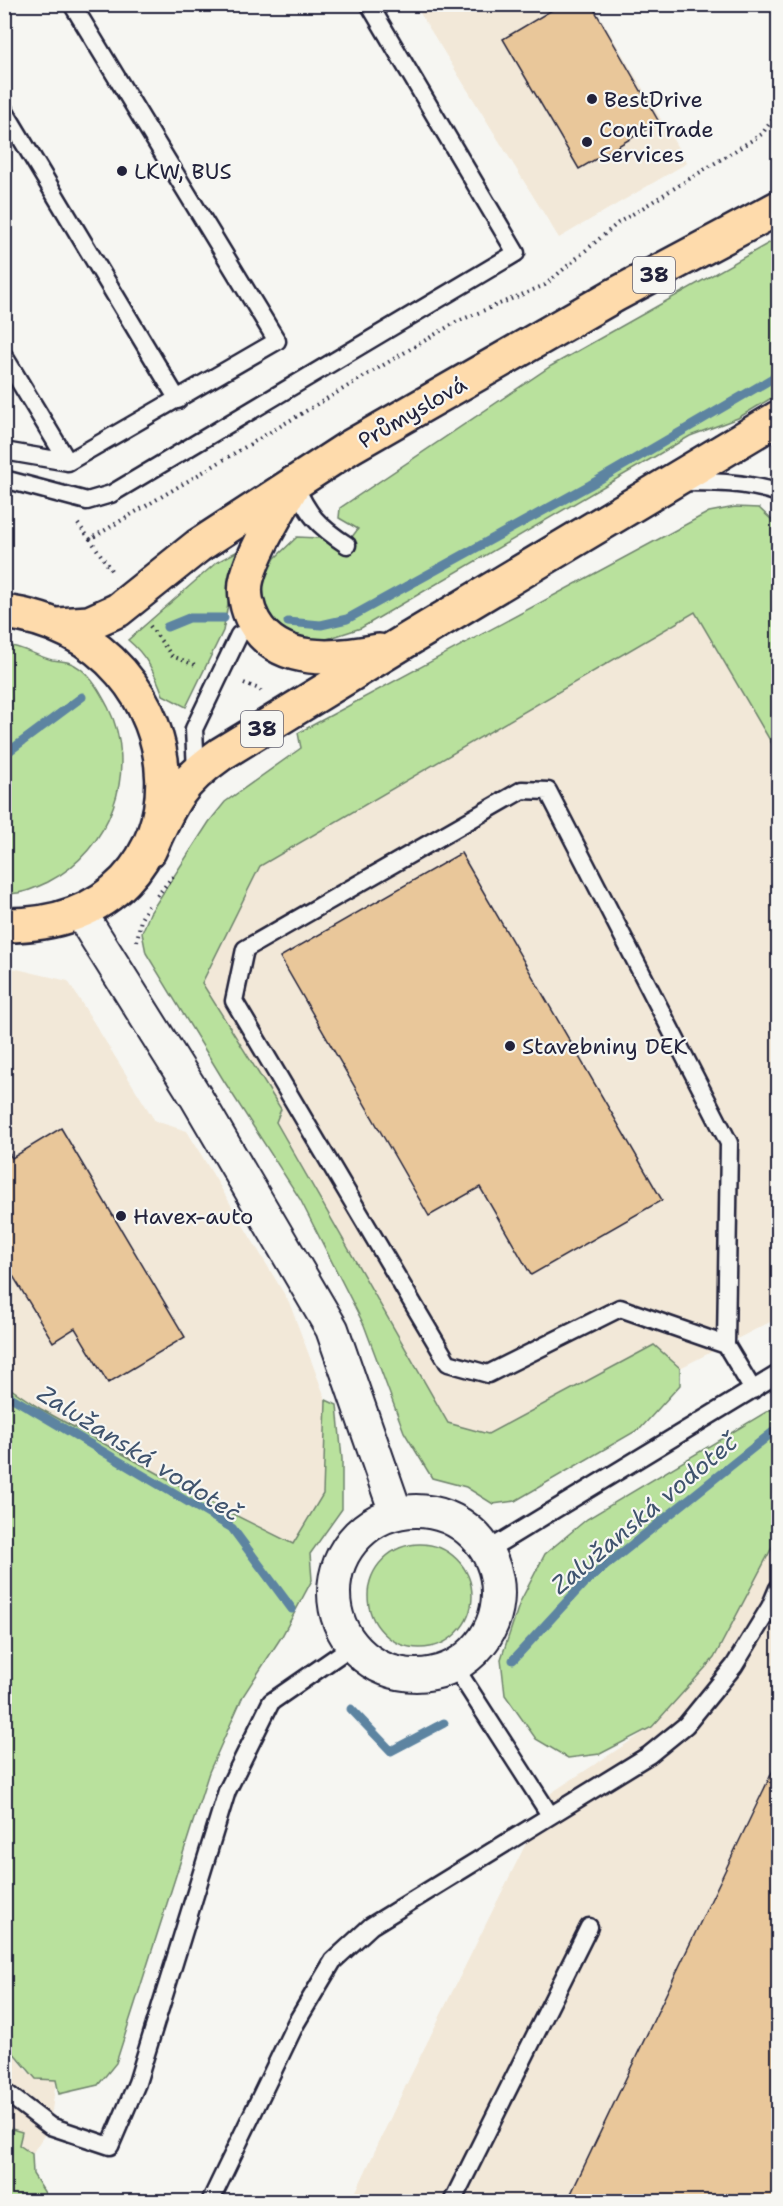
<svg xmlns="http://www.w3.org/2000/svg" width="783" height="2206" viewBox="0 0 783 2206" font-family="'Shantell Sans',sans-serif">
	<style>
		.built { fill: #f2e8d8 }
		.green { fill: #b9e19d; stroke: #6e826c; stroke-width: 1.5 }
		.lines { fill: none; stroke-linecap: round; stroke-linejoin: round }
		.stream { stroke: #5d84a1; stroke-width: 9 }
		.building { fill: #e9c79a; stroke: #22223b; stroke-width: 1.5 }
		.lane-casing { stroke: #22223b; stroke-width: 21 }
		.street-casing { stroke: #22223b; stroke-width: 36 }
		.primary-casing { stroke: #22223b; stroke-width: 38 }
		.path { stroke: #22223b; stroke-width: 4; stroke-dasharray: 1.5 4.5; stroke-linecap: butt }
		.lane { stroke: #f6f6f2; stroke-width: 16 }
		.street { stroke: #f6f6f2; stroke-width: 32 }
		.primary { stroke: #fedbac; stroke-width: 33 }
		.poi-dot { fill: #22223b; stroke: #f6f6f2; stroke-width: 2 }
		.labels { text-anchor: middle; stroke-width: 4.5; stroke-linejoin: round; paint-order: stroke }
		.shield { fill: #f6f6f2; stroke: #626272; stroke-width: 1.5 }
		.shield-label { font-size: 21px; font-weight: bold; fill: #22223b }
		.poi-label { font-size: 22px; fill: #22223b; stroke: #f6f6f2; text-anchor: start }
		.street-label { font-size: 22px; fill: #22223b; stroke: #f6f6f2 }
		.water-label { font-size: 24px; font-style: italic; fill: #3f536e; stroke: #f6f6f2 }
	</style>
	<rect width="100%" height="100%" fill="#f6f6f2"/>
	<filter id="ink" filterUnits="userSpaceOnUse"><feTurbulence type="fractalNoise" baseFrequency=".0167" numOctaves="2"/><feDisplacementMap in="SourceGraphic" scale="12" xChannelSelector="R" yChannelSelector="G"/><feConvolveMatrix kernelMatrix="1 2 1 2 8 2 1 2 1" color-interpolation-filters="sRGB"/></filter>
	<g filter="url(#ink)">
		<!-- built -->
		<path class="built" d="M415,5h178l94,158 -128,75z
			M695,612l83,142v564l-98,50 -26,-23 -166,89 -40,-11 -172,-301 5,-13 -79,-126 58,-117z
			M4,966l64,15 87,140 32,10 102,171 37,98 -3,94 -29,50 -75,-37 -178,-98 -36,-24z
			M778,1536v665l-427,1 53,-113 147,-296 101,-66 62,-69z
			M4,2043l24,29 28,8 -6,46 -18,28 -14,-9 4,-13 -17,-5z"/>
		<!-- green -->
		<path class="green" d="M778,238v156l-40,24 -48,18 -329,192 -34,11 -28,-2 -20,-9 -12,-16 -5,-28 13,-26 22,-21 22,1 23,12 16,-21 -19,-11 1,-10 211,-142z
			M735,507l24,1 14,13 5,-3v236l-83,-142 -435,254 -58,117 79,126 -5,13 172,301 40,11 166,-89 26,23v17l-39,43 -126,73 -22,3 -27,-17 -34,-9 -28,-46 -40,-107 -64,-126 -76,-118 -78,-128 -4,-20 8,-20 59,-91 16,-20 76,-54 -3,-15 411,-221z
			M238,551l-15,80 -37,76 -23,-12c-8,-22 -17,-40 -35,-55l89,-78z
			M5,645c16,1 31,11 47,15 6,1 13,1 18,3 4,1 8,4 12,7 11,9 19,24 26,37 32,64 2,143 -60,175 -13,6 -29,14 -44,11z
			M5,1385l36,24 178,98 74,37 30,-50 3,-94 11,5 5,54v50l-32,45 2,26 -30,56 -39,60 -34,76 -93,291 -18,22 -39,9 -3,-14 -20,-1 -31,-36z
			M778,1405v131l-64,122 -62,69 -52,27 -32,4 -32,-19 -31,-44 -4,-36 19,-57 25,-48 42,-35z
			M368 1596a52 52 0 1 1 104 0a52 52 0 1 1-104 0Z
			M5,2127l17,5 -3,13 13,9 1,20 17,27h-45z"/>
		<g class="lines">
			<!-- stream -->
			<path class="stream" d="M288,622l33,3 26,-6 243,-134 188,-110
				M167,627l22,-9h35
				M4,755l78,-58
				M4,1393l228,135 60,81
				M513,1660l71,-77 194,-155
				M351,1709l40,42 53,-28"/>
		</g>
		<!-- building -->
		<path class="building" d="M562,4h29l68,118 -80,47 -76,-130z
			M461,853l201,347 -131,75 -51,-88 -51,29 -149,-259z
			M61,1128l124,209 -77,46 -33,-55 -22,14 -49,-81v-115l8,12z
			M778,1760v442h-211l110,-231z"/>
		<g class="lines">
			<!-- lane casing -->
			<g class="lane-casing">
				<path id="lane" d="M4,110l174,290
					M4,356l64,106 209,-121 -205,-337
					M4,451l64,11
					M4,479l83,22 24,-7 405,-241 -147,-249
					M681,482c34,0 66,0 97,11
					M294,483c14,32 24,43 53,62
					M196,771l-2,-42 45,-94
					M726,1345l-106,-37 -132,66 -40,-11 -214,-362 11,-52 277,-159 26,1 181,352 -3,202 27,45
					M488,1550l290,-176
					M455,1667l95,148
					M4,2091l46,35 60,20 27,-63 90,-292 44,-89 81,-56
					M210,2202l86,-179 37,-62 38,-35 278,-171 37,-30 48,-59 36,-59 8,-19
					M452,2202l137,-275"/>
			</g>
			<!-- street casing -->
			<g class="street-casing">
				<path id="street" d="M80,912l116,185 136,232 64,184
					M334 1593a82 82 0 1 1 164 0a82 82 0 1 1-164 0Z"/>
			</g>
			<!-- primary casing -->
			<g class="primary-casing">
				<path id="primary" d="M294,483c-15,28 -39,65 -47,95 -4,14 0,32 7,44 25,44 83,37 125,29
					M4,612c204,26 219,315 0,313
					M58,625l31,-2 29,-13 80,-64 152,-99 265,-152 163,-87
					M149,851c21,-47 28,-66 72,-97l188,-115 369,-221"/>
			</g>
			<!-- path -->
			<path class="path" d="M78,524l12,15 366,-217 89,-37 73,-62 144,-89 16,-22
				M90,539l23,34
				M150,626l22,30 26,10
				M244,683l15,6 2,2
				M157,896l16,-20
				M137,941l4,-22 7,-13"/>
			<!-- lane -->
			<use href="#lane" class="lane"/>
			<!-- street -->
			<use href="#street" class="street"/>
			<!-- primary -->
			<use href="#primary" class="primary"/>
		</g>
	</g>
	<!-- markers -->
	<g class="poi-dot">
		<circle cx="592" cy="99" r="6"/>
		<circle cx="587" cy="142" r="6"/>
		<circle cx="122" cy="171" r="6"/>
		<circle cx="510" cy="1046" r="6"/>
		<circle cx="121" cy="1216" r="6"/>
	</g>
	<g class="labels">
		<!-- shield labels -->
		<g class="shield">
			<rect x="633" y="257" width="42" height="36" rx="4.5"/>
			<rect x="241" y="711" width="42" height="36" rx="4.5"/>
		</g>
		<g class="shield-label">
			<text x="654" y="282">38</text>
			<text x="262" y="736">38</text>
		</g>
		<!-- poi labels -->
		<g class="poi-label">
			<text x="604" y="107">BestDrive</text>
			<text x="599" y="137">ContiTrade<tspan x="599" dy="25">Services</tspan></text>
			<text x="134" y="179">LKW, BUS</text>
			<text x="522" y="1054">Stavebniny DEK</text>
			<text x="133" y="1224">Havex-auto</text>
		</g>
		<!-- street labels -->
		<g class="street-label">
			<text transform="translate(412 412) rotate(-30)" y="8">Průmyslová</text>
		</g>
		<!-- water labels -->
		<g class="water-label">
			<text transform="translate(139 1453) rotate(32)" y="8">Zalužanská vodoteč</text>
			<text transform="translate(644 1514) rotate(-40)" y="8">Zalužanská vodoteč</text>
		</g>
	</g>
	<!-- margin -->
	<rect width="783" height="2206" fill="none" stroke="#f6f6f2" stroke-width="24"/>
	<rect x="12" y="12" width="759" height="2182" fill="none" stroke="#22223b" stroke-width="2" filter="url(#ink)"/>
</svg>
